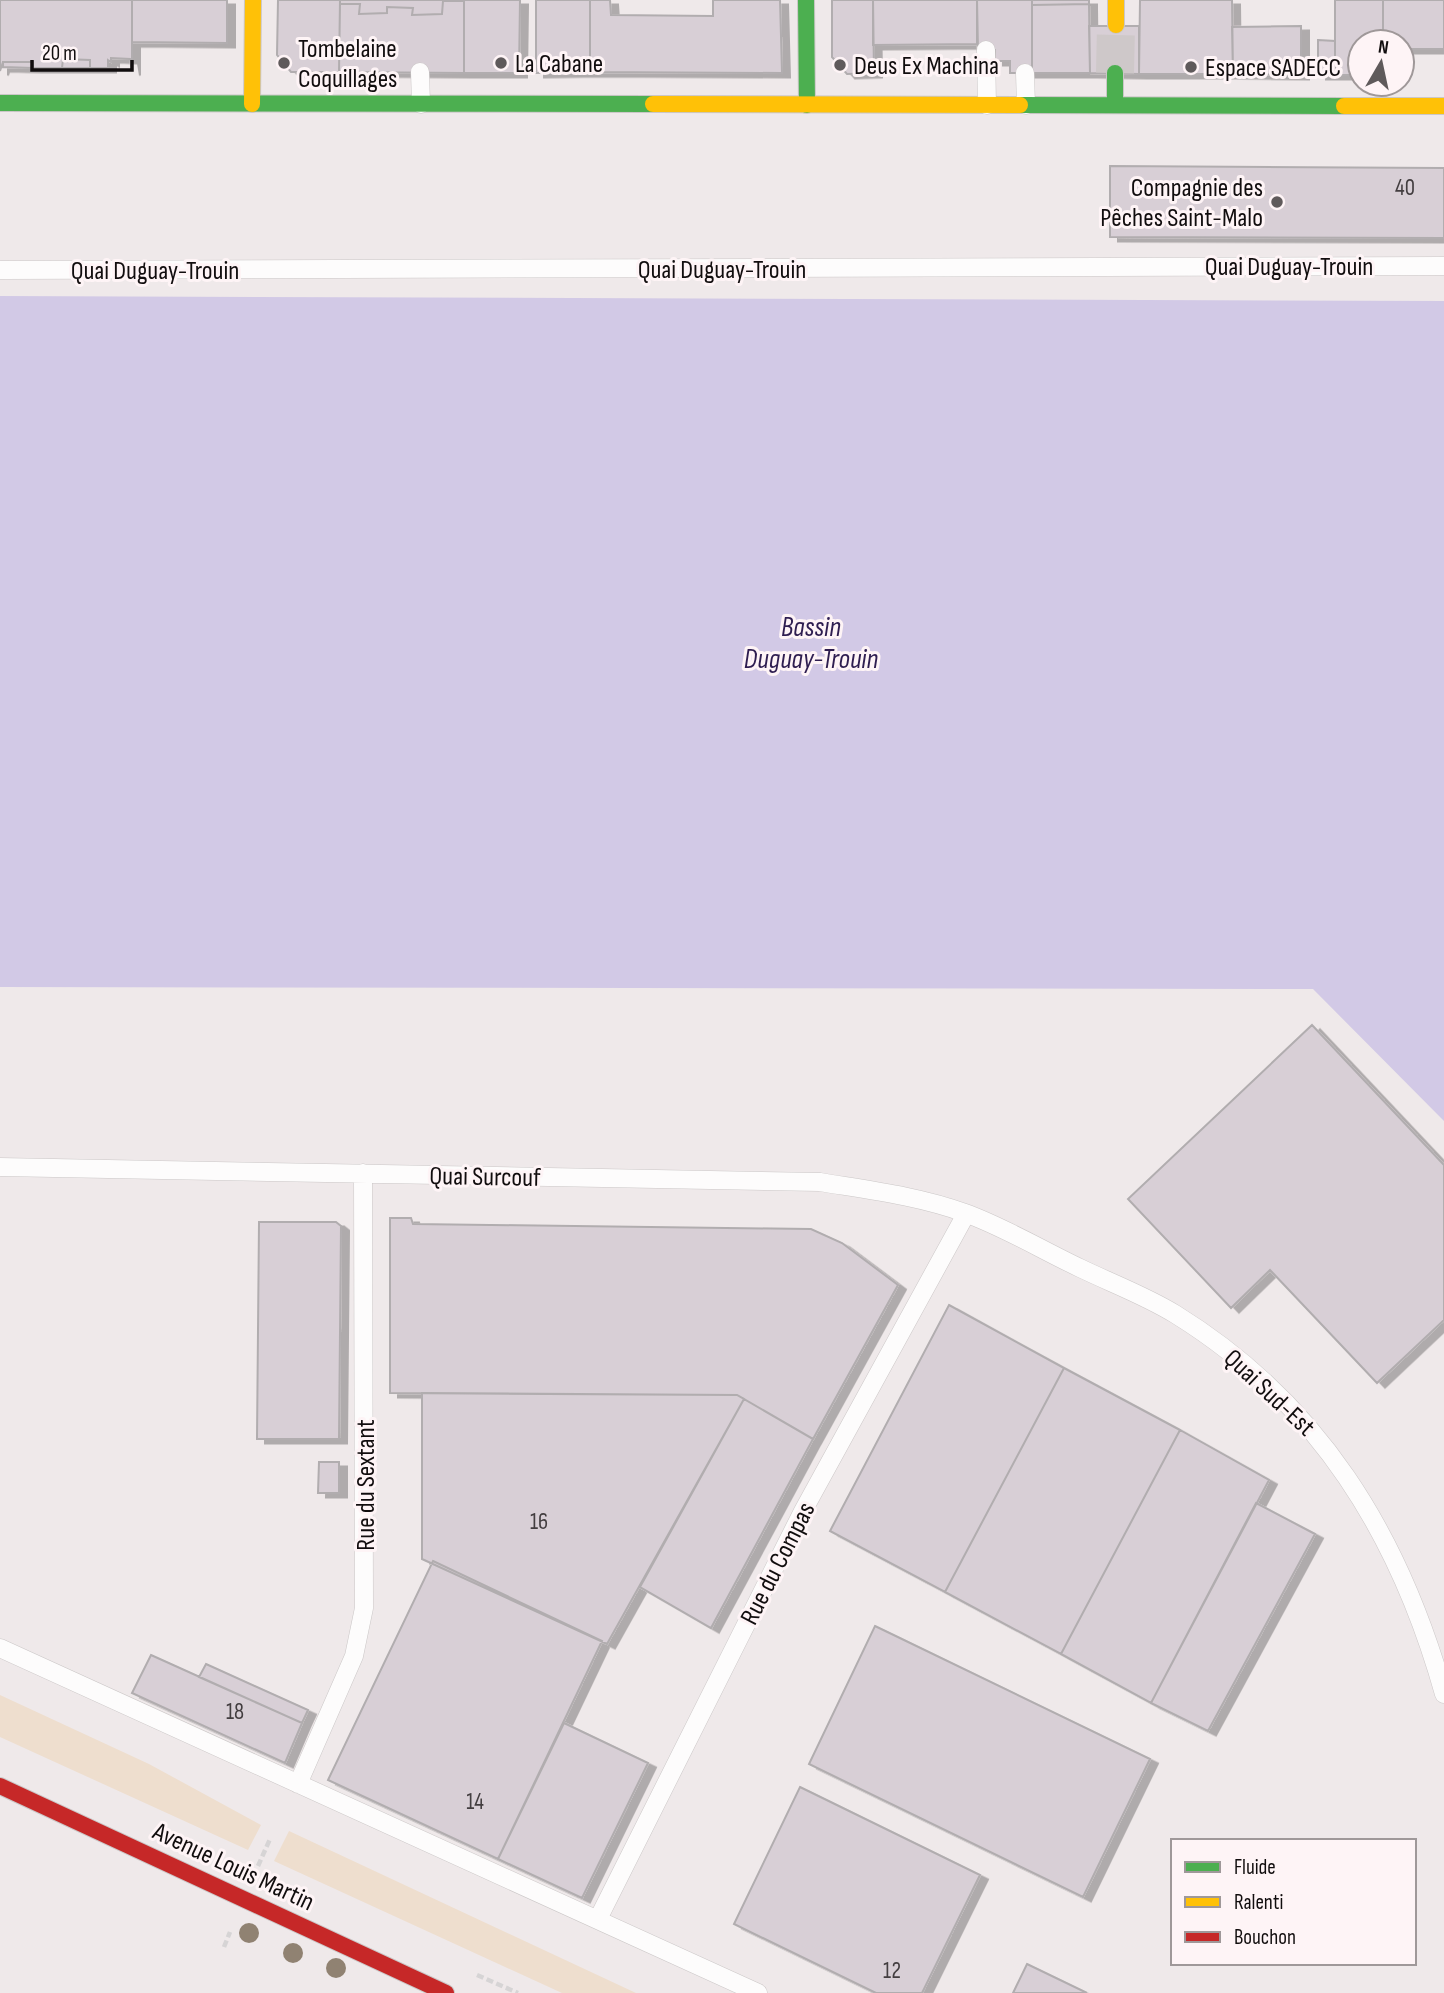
<svg xmlns="http://www.w3.org/2000/svg" width="1444" height="1993" viewBox="0 0 1444 1993" font-family="'Sofia Sans Condensed',sans-serif">
	<style>
		.green { fill: #eedece }
		.water { fill: #d2c9e6 }
		.building { fill: #d8cfd6; stroke: #b1adaf; stroke-width: 2; filter: url(#shadow) }
		.lines { fill: none; stroke-linecap: round; stroke-linejoin: round }
		.secondary-tunnel { stroke: #cec8c9; stroke-width: 38; stroke-dasharray: 38 19; stroke-linecap: butt }
		.lane-casing { stroke: #cbc7c7; stroke-width: 19 }
		.fast-casing { stroke: #cbc7c7; stroke-width: 18 }
		.slow-casing { stroke: #cbc7c7; stroke-width: 18 }
		.jam-casing { stroke: #cbc7c7; stroke-width: 18 }
		.path { stroke: #d6d4d5; stroke-width: 4.5; stroke-dasharray: 7 3.5; stroke-linecap: butt }
		.lane { stroke: #fdfcfc; stroke-width: 18 }
		.fast { stroke: #4caf50; stroke-width: 16 }
		.slow { stroke: #ffc107; stroke-width: 16 }
		.jam { stroke: #c62828; stroke-width: 16 }
		.tree { fill: #908272 }
		.poi-dot { fill: #5f5a5b; stroke: #fef4f6; stroke-width: 2.5 }
		.labels { text-anchor: middle; stroke-width: 6; stroke-linejoin: round; paint-order: stroke }
		.number-label { font-size: 23px; fill: #433e40 }
		.poi-label { font-size: 26px; fill: #110d0e; stroke: #fef4f6; text-anchor: start }
		.street-label { font-size: 26px; fill: #110d0e; stroke: #fef4f6 }
		.water-label { font-size: 28px; font-style: italic; fill: #2e1d50; stroke: #fef4f6 }
	</style>
	<defs>
		<filter id="shadow"><feDropShadow dx="8" dy="4.5" stdDeviation="0" flood-color="#0004"/></filter>
	</defs>
	<rect width="100%" height="100%" fill="#efe9ea"/>
	<!-- green -->
	<path class="green" d="M0,1695l149,69 112,61 -13,25 -248,-113z
		M289,1831l347,162h-74l-288,-132z"/>
	<!-- water -->
	<path class="water" d="M0,296l1444,5v820l-131,-132 -1313,-2z"/>
	<!-- building -->
	<path class="building" d="M0,0h132v71l-2,-12 -19,-1v4l-3,-2v8h-18v-8l-27,-1 -1,9h-29v-6h-30l-3,9z
		M132,0h95v43l-95,-1z
		M278,0h62l-1,72h-48l-14,-17z
		M340,0h124v1h-21l-1,13 -30,1 1,-7 -26,-1v6l-28,1 1,-10h-20z
		M464,0h56l-1,73h-55z
		M536,0h54v72l-54,1z
		M536,0h54v66h-54z
		M590,0h20l1,15 102,1v-16h67l2,73 -192,-1z
		M832,0h41l1,73 -27,1 -15,-17z
		M873,0h104v44l-104,1z
		M977,0h55v73h-22v-12h-15v-11h-17z
		M1032,0h57v4l-57,1z
		M1140,0h92l1,74h-94z
		M1335,0h48v42h-23v33h-25z
		M1383,0h61v49h-42v-7h-19z
		M443,1h21v72l-125,-1 1,-68h20l-1,10 28,-1v-6l26,1 -1,7 30,-1z
		M1089,4l1,69h-58v-68z
		M1089,26h50v48l-49,-1z
		M1301,26v49l-68,-1 -1,-47z
		M1318,40l17,1v34h-17z
		M63,59l27,1v8h-28z
		M3,62h30v6l-30,-1z
		M1110,166l334,2v70l-334,-1z
		M1312,1025l132,140v155l-67,63 -107,-113 -39,38 -103,-109z
		M390,1218h21l2,6 398,5 31,14 56,42 -85,154 -76,-44 -347,-2z
		M259,1222h77l5,4 -2,213h-82z
		M949,1305l115,63 -119,224 -115,-61z
		M1064,1368l116,62 -119,224 -116,-62z
		M422,1393l315,2 7,4 -137,245 -185,-85z
		M744,1399l69,40 -102,189 -71,-41z
		M1180,1430l89,50 -118,223 -90,-49z
		M319,1462h20v31h-21z
		M1256,1503l59,31 -107,197 -57,-28z
		M433,1561l169,80 -104,218 -170,-79z
		M875,1626l275,133 -67,138 -274,-133z
		M151,1655l151,68 -17,40 -153,-70z
		M206,1664l102,46 -6,13 -103,-46z
		M564,1723l84,40 -66,135 -84,-39z
		M800,1787l180,88 -58,118h-46l-142,-69z
		M1027,1964l60,29h-74z"/>
	<g class="lines">
		<!-- secondary-tunnel -->
		<path class="secondary-tunnel" d="M1115,73l1,-48"/>
		<!-- lane casing -->
		<g class="lane-casing">
			<path id="lane" d="M986,50l1,55
				M420,72l1,32
				M1025,73l1,32
				M0,270l1444,-4
				M0,1167l820,15c48,8 98,14 145,31 39,14 77,37 115,55 31,15 66,28 95,46 144,89 224,220 269,380
				M0,1648l758,345
				M298,1784l56,-128 10,-48 -1,-435
				M598,1919l205,-408 163,-297"/>
		</g>
		<!-- fast casing -->
		<g class="fast-casing">
			<path id="fast" d="M806,0l1,105
				M1115,73v32
				M0,103l653,1
				M1020,105l324,1"/>
		</g>
		<!-- slow casing -->
		<g class="slow-casing">
			<path id="slow" d="M1116,0v25
				M252,104l1,-104
				M653,104l367,1
				M1344,106h100"/>
		</g>
		<!-- jam casing -->
		<g class="jam-casing">
			<path id="jam" d="M0,1786l446,207"/>
		</g>
		<!-- path -->
		<path class="path" d="M258,1866l12,-27
			M224,1947l6,-15
			M477,1975l41,18"/>
		<!-- lane -->
		<use href="#lane" class="lane"/>
		<!-- fast -->
		<use href="#fast" class="fast"/>
		<!-- slow -->
		<use href="#slow" class="slow"/>
		<!-- jam -->
		<use href="#jam" class="jam"/>
	</g>
	<!-- trees -->
	<g class="tree">
		<circle cx="249" cy="1933" r="10"/>
		<circle cx="293" cy="1953" r="10"/>
		<circle cx="336" cy="1968" r="10"/>
	</g>
	<!-- markers -->
	<g class="poi-dot">
		<circle cx="284" cy="63" r="7"/>
		<circle cx="501" cy="63" r="7"/>
		<circle cx="840" cy="65" r="7"/>
		<circle cx="1191" cy="67" r="7"/>
		<circle cx="1277" cy="202" r="7"/>
	</g>
	<g class="labels">
		<!-- number labels -->
		<g class="number-label">
			<text x="1405" y="195">40</text>
			<text x="539" y="1529">16</text>
			<text x="235" y="1719">18</text>
			<text x="475" y="1809">14</text>
			<text x="892" y="1978">12</text>
		</g>
		<!-- poi labels -->
		<g class="poi-label">
			<text x="298" y="57">Tombelaine<tspan x="298" dy="30">Coquillages</tspan></text>
			<text x="515" y="72">La Cabane</text>
			<text x="854" y="74">Deus Ex Machina</text>
			<text x="1205" y="76">Espace SADECC</text>
			<text x="1263" y="196" text-anchor="end">Compagnie des<tspan x="1263" dy="30">Pêches Saint-Malo</tspan></text>
		</g>
		<!-- street labels -->
		<g class="street-label">
			<text x="1289" y="275">Quai Duguay-Trouin</text>
			<text x="722" y="278">Quai Duguay-Trouin</text>
			<text x="155" y="279">Quai Duguay-Trouin</text>
			<text transform="translate(485 1176) rotate(1)" y="9">Quai Surcouf</text>
			<text transform="translate(1270 1392) rotate(43)" y="9">Quai Sud-Est</text>
			<text transform="translate(365 1485) rotate(-90)" y="9">Rue du Sextant</text>
			<text transform="translate(777 1563) rotate(-63)" y="9">Rue du Compas</text>
			<text transform="translate(234 1866) rotate(25)" y="9">Avenue Louis Martin</text>
		</g>
		<!-- water labels -->
		<g class="water-label">
			<text x="811" y="636">Bassin<tspan x="811" dy="32">Duguay-Trouin</tspan></text>
		</g>
	</g>
	<!-- legend -->
	<rect x="1171" y="1839" width="245" height="126" fill="#fef4f6" stroke="#9f9899" stroke-width="2"/>
	<rect x="1185" y="1862" width="35" height="10" fill="#4caf50" stroke="#9f9899" stroke-width="2"/>
	<text x="1234" y="1874" font-size="21" fill="#110d0e">Fluide</text>
	<rect x="1185" y="1897" width="35" height="10" fill="#ffc107" stroke="#9f9899" stroke-width="2"/>
	<text x="1234" y="1909" font-size="21" fill="#110d0e">Ralenti</text>
	<rect x="1185" y="1932" width="35" height="10" fill="#c62828" stroke="#9f9899" stroke-width="2"/>
	<text x="1234" y="1944" font-size="21" fill="#110d0e">Bouchon</text>
	<!-- north arrow -->
	<g transform="translate(1381 63) rotate(9)"><circle r="33" fill="#fef4f6" stroke="#9f9899" stroke-width="2"/>
	<path d="M0-5L12 26L0 18L-12 26Z" fill="#5f5a5b"/>
	<text y="-10" font-size="19" font-weight="bold" text-anchor="middle" fill="#110d0e">N</text>
	</g>
	<!-- scale -->
	<path d="M32 60v10h100v-10" fill="none" stroke="#110d0e" stroke-width="3.5"/>
	<text x="42" y="60" font-size="21" fill="#110d0e" stroke="#fef4f6" stroke-width="5" paint-order="stroke">20 m</text>
</svg>
